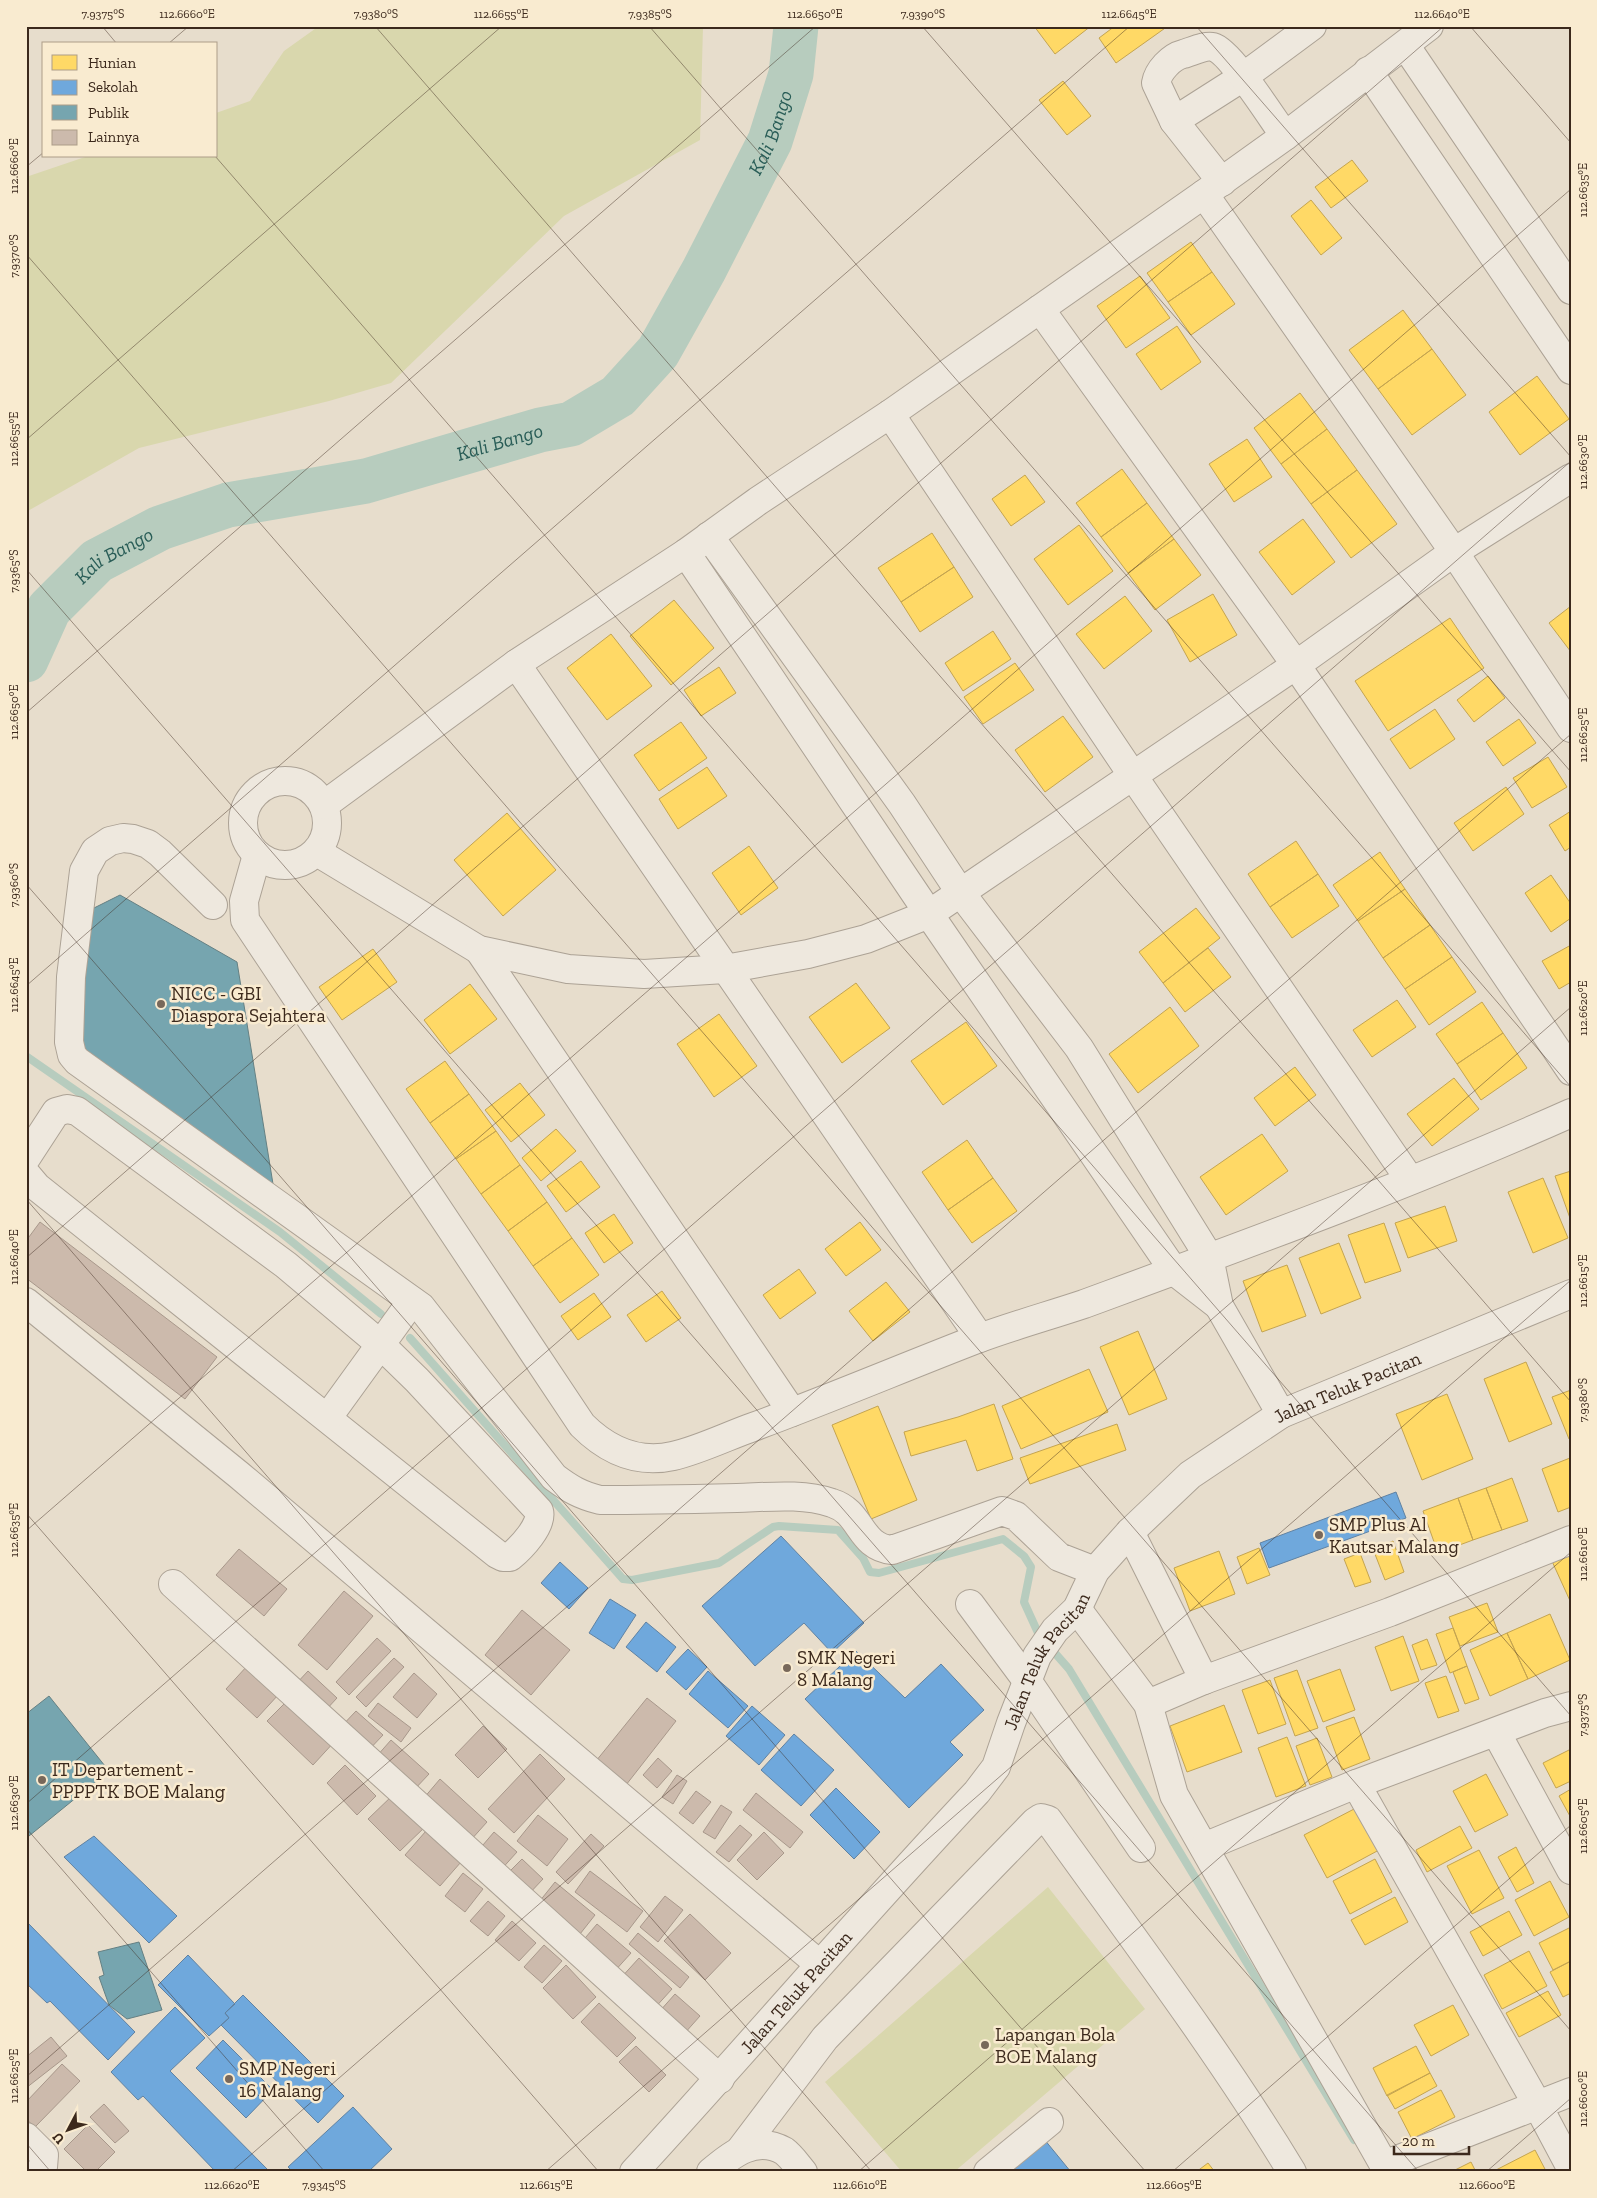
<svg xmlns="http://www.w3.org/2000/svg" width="1597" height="2198" viewBox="0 0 1597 2198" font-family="'Zilla Slab',serif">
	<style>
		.green { fill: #d9d7ad }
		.homes { fill: #ffd966; stroke: #c4a450 }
		.schools { fill: #6fa8dc; stroke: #6082a2 }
		.public { fill: #76a5af; stroke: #658083 }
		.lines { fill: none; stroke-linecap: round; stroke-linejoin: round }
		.stream { stroke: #b7ccbe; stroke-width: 8 }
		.river { stroke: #b7ccbe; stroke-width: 45 }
		.building { fill: #ccbaac; stroke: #a8988b }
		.minor-casing { stroke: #aca295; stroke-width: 30 }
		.minor { stroke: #eee8de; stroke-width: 28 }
		.ticks { fill: none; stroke: #3c291c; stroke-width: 1; stroke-opacity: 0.45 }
		.poi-dot { fill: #78685a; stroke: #f9ebd0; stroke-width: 2 }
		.labels { text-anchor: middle; stroke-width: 5; stroke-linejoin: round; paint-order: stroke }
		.poi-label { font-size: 19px; fill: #3c291c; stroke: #f9ebd0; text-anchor: start }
		.street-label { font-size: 19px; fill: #3c291c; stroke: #f9ebd0 }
		.water-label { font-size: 20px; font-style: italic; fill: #295d57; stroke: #f9ebd0 }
		.neatline { fill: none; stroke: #3c291c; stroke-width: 2 }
		.ticks-label { font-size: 12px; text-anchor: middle; fill: #3c291c }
	</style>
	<rect width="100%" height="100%" fill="#e7ddcc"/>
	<!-- green -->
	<path class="green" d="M319,26h384l-3,114 -136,76 -173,167 -62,18 -190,47 -113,64v-335l62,-21h128v-43l34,-12 34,-50z
		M1048,1887l97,122 -191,163h-52l-77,-90z"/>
	<!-- homes -->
	<path class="homes" d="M1034,26h57l-36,28z
		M1115,26h53l-52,37 -17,-25z
		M1063,81l28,35 -24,19 -28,-35z
		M1352,160l16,21 -37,27 -16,-21z
		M1311,200l31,38 -21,17 -30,-39z
		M1191,242l21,30 -44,30 -21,-29z
		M1212,272l23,32 -44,31 -23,-33z
		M1140,276l30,42 -44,30 -29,-42z
		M1403,310l29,39 -54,40 -29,-39z
		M1177,326l24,36 -40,28 -25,-36z
		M1432,349l34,46 -54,40 -34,-46z
		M1537,376l32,43 -49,36 -31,-43z
		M1300,393l27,36 -46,35 -27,-36z
		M1327,429l30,41 -46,34 -30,-40z
		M1247,439l25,38 -38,25 -25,-38z
		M1122,469l25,34 -46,34 -25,-34z
		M1357,470l40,54 -46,34 -40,-54z
		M1025,475l20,27 -34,24 -19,-27z
		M1147,503l27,36 -46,34 -27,-36z
		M1303,519l32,43 -43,33 -33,-43z
		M1079,525l34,46 -45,34 -34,-46z
		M932,533l22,34 -53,35 -23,-34z
		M1174,539l27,36 -46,35 -27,-37z
		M954,567l19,30 -53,35 -19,-30z
		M1213,594l24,41 -47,27 -23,-42z
		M1125,596l27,35 -48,38 -28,-35z
		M674,600l40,48 -43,37 -41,-49z
		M1571,606v46l-22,-29z
		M1450,618l34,50 -96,63 -33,-50z
		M993,631l18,28 -48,32 -18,-28z
		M611,634l41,52 -45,34 -40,-52z
		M1015,663l19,27 -51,34 -19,-27z
		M719,667l17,26 -35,23 -17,-26z
		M1488,676l17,22 -31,24 -17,-22z
		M1435,709l20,30 -45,30 -20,-30z
		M1063,716l30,41 -48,35 -30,-42z
		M1519,719l17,24 -33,23 -17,-24z
		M681,722l26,36 -48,33 -25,-36z
		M1548,757l19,30 -35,21 -19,-30z
		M707,767l20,29 -49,33 -19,-30z
		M1506,787l18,27 -51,37 -19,-28z
		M1571,811v36l-6,4 -16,-26z
		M507,813l49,57 -53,46 -49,-56z
		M1296,841l22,33 -48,33 -22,-33z
		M749,846l29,42 -37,27 -29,-42z
		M1380,852l25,37 -47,32 -25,-36z
		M1318,874l21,32 -47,32 -22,-31z
		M1551,875l20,29v14l-20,14 -26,-39z
		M1405,889l25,36 -47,33 -25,-37z
		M1196,908l24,30 -57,45 -24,-31z
		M1430,925l22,32 -47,32 -22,-31z
		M1571,945v37l-12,7 -17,-28z
		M1208,948l23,29 -46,35 -22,-29z
		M373,949l24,33 -55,38 -23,-33z
		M1452,957l24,35 -47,33 -24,-36z
		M856,983l34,45 -48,35 -33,-46z
		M470,984l27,35 -47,35 -26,-34z
		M1397,1000l19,27 -44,30 -19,-27z
		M1482,1002l21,31 -46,31 -21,-30z
		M1170,1007l29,39 -61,47 -29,-39z
		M719,1014l38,52 -43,31 -37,-53z
		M966,1022l31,44 -54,39 -32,-44z
		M1503,1033l24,35 -46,32 -24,-36z
		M445,1061l24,33 -39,29 -24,-34z
		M1295,1067l21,28 -41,31 -21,-28z
		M1454,1078l25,31 -47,37 -25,-32z
		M520,1083l25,32 -34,27 -26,-32z
		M469,1094l27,37 -40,28 -26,-36z
		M556,1129l20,22 -35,30 -19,-23z
		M496,1131l24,34 -39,29 -25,-35z
		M1262,1134l26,37 -62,44 -26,-38z
		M967,1140l26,38 -45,32 -26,-38z
		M581,1161l19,26 -34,25 -19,-26z
		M520,1165l27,37 -39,29 -27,-37z
		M1571,1171v50l-16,-45z
		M993,1178l24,33 -45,32 -24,-33z
		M1543,1178l25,60 -35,15 -25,-61z
		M547,1202l25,36 -39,28 -25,-35z
		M1445,1206l12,35 -49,17 -13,-35z
		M614,1214l19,29 -29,20 -19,-30z
		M860,1222l21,28 -35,26 -21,-27z
		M1384,1223l17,48 -36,12 -17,-48z
		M572,1238l27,37 -39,28 -27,-37z
		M1339,1243l22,55 -40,16 -22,-56z
		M1287,1265l19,51 -44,16 -19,-51z
		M799,1269l17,24 -36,26 -17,-24z
		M886,1282l24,30 -37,29 -24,-30z
		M662,1291l19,27 -35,24 -19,-27z
		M594,1293l17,24 -33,23 -17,-24z
		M1138,1331l29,68 -38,16 -29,-68z
		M1526,1362l26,62 -43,18 -25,-63z
		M1089,1369l19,43 -87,37 -19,-43z
		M1571,1390v48l-2,1 -17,-42z
		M1447,1394l26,65 -51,21 -26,-66z
		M994,1404l19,55 -36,12 -11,-31 -55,16 -7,-24 54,-15z
		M878,1406l39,94 -46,19 -39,-94z
		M1117,1424l9,26 -96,34 -10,-26z
		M1570,1458l1,49 -13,5 -16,-43z
		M1512,1478l16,43 -26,9 -16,-42z
		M1486,1488l16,42 -29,10 -15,-42z
		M1458,1498l15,42 -35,13 -15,-42z
		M1393,1541l11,31 -19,8 -12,-31z
		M1259,1548l11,27 -23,9 -10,-27z
		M1571,1550v53l-20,-44z
		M1219,1551l16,43 -45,17 -16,-43z
		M1360,1553l11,29 -16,5 -11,-28z
		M1487,1603l11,29 -38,14 -11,-29z
		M1550,1614l20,46 -42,19 -21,-46z
		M1453,1628l14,38 -17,7 -14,-39z
		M1507,1633l21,46 -38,17 -20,-46z
		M1403,1636l16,45 -28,10 -16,-44z
		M1427,1639l10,26 -16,5 -9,-25z
		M1467,1666l12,33 -14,5 -12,-32z
		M1340,1669l15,41 -32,12 -16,-41z
		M1297,1670l21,58 -23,8 -21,-58z
		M1446,1676l13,35 -21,7 -13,-35z
		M1270,1680l16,44 -28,10 -16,-44z
		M1224,1705l18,47 -55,20 -17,-46z
		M1354,1717l16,42 -28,11 -16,-43z
		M1287,1737l19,49 -30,11 -18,-49z
		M1317,1738l15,39 -22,8 -14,-39z
		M1571,1749v32l-15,7 -13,-25z
		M1486,1774l22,41 -33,17 -22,-41z
		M1571,1789v29l-12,-22z
		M1356,1808l23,42 -52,28 -23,-43z
		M1460,1826l12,22 -45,24 -11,-22z
		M1516,1847l18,36 -17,9 -19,-35z
		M1479,1850l25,48 -32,16 -25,-48z
		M1375,1859l17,33 -42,22 -17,-33z
		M1550,1881l19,36 -35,19 -19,-36z
		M1395,1897l13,25 -43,23 -14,-25z
		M1509,1911l13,24 -39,21 -13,-24z
		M1571,1927v34l-18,9 -14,-27z
		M1529,1951l18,35 -45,23 -18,-34z
		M1571,1961v32l-8,4 -13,-25z
		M1548,1991l13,24 -42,22 -13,-24z
		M1453,2005l16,30 -38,21 -17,-31z
		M1416,2046l14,27 -43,23 -14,-28z
		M1430,2073l7,13 -42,23 -8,-14z
		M1441,2090l14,27 -43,22 -14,-27z
		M1535,2150l11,21 -49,1 -1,-2z
		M1471,2162l5,10h-25z
		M1208,2163l7,9h-19z"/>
	<!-- schools -->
	<path class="schools" d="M1396,1492l10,26 -137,50 -9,-25z
		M781,1536l83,87 -32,30 -28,-30 -49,43 -53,-60z
		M560,1562l28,26 -19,21 -28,-26z
		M610,1599l26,16 -22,34 -25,-16z
		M646,1622l30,25 -19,25 -31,-25z
		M688,1649l19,18 -21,23 -20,-18z
		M856,1651l49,47 36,-34 43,46 -34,32 13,13 -54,53 -104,-109z
		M708,1671l40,35 -20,22 -39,-34z
		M752,1706l33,29 -26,30 -33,-29z
		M794,1734l40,36 -33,36 -40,-36z
		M836,1788l44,44 -26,27 -44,-44z
		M94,1836l83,80 -28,27 -85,-86z
		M26,1921l109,111 -27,28 -58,-59 -3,2 -21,-20z
		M188,1955l47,49 -10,9 4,5 -20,18 -51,-51z
		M243,1995l101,101 -26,27 -97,-98 8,-7 -4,-5z
		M175,2007l30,31 -35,33 100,101h-54l-73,-76 -5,4 -27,-28z
		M223,2040l50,50 -27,28 -50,-50z
		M353,2107l39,42 -24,23h-75l-5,-5z
		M1044,2139l27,33h-63z"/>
	<!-- public -->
	<path class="public" d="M120,895l117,67 36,222 -197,-138 8,-133z
		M49,1696l60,75 -80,65 -3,-3v-119z
		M139,1942l23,68 -35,9 -18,-14 -10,-28 5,-2 -6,-23z"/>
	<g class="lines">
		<!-- stream -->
		<path class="stream" d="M26,1056l254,176 101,82
			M410,1338l213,241 9,1 87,-17 54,-36 6,-1 59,4 25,28 7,14 9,1 124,-34 21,17 7,11 -7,35 15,33 30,34 285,471"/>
		<!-- river -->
		<path class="river" id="s1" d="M26,660l23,-51 48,-48 63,-33 68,-23 138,-24 174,-51 31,-6 47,-28 40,-44 46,-82 66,-129 21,-67 5,-48"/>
	</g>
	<!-- building -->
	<path class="building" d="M40,1222l177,135 -32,42 -159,-121v-37z
		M239,1549l48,40 -23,27 -48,-41z
		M344,1591l29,25 -46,54 -29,-25z
		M522,1610l48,40 -39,45 -46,-40z
		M377,1638l14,13 -42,44 -13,-13z
		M394,1658l10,9 -38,40 -10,-10z
		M248,1665l31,29 -22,24 -31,-29z
		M308,1671l29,27 -13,14 -29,-27z
		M414,1673l23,21 -20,24 -24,-21z
		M291,1697l45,43 -23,25 -46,-44z
		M647,1698l29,23 -50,64 -30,-24z
		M378,1703l33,25 -10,14 -33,-26z
		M356,1711l27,24 -18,19 -27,-24z
		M483,1726l24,23 -29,29 -23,-23z
		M391,1740l38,34 -16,17 -37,-34z
		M540,1754l25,25 -51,54 -26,-24z
		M658,1758l14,13 -15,17 -14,-13z
		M345,1765l31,31 -19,19 -30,-32z
		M677,1775l10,6 -14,23 -11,-7z
		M440,1779l47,43 -17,19 -47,-42z
		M696,1791l15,11 -18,22 -14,-11z
		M756,1793l47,39 -13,16 -47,-38z
		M394,1794l32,32 -26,25 -32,-32z
		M721,1805l11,7 -17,27 -12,-7z
		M538,1815l30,24 -21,27 -30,-25z
		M740,1825l12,10 -23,27 -13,-10z
		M426,1831l35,31 -21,24 -35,-31z
		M494,1832l23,20 -18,20 -22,-20z
		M764,1832l20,21 -27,27 -20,-20z
		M591,1834l13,12 -36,38 -12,-12z
		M522,1859l21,20 -16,17 -21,-21z
		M590,1871l53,40 -16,21 -52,-40z
		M463,1873l20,16 -18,23 -20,-16z
		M555,1882l40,33 -15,19 -41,-32z
		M665,1896l18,14 -25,32 -18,-15z
		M488,1901l17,15 -17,20 -18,-15z
		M690,1914l41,39 -26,27 -41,-39z
		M512,1921l24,22 -17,18 -24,-21z
		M597,1924l34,29 -18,20 -33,-29z
		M638,1933l51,44 -9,11 -51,-44z
		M544,1945l18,16 -20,22 -18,-16z
		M639,1958l33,31 -20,22 -33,-31z
		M566,1965l30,32 -23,22 -30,-31z
		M675,1994l25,22 -16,18 -25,-22z
		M599,2003l37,35 -19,19 -36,-35z
		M51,2037l16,19 -41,32v-31z
		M636,2046l30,29 -17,17 -30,-30z
		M62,2064l18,17 -45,46 -9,-8v-17z
		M104,2104l25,27 -14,12 -25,-26z
		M88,2125l27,27 -20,20h-8l-23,-23z"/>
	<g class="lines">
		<!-- minor casing -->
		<g class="minor-casing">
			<g id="minor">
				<path d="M1405,45l166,245"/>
				<path d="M1368,71l203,299"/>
				<path d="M1174,121l69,-44 69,-51"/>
				<path d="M1222,182l-48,-61 -18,-38c2,-12 15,-26 27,-29 8,-2 22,-9 30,-7 17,4 60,73 72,89"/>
				<path d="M1204,194l250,358 117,176"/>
				<path d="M1040,309l256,356 275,406"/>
				<path d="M890,414l243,362 277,404"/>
				<path d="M709,536l193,268 58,88 119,156 130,209 10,49 62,108"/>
				<path d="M686,553l243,361 245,357 45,35"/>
				<path d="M516,664l464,674"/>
				<circle cx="285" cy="823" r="42"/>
				<path d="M324,805l192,-141 170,-111 72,-52 132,-87 314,-220 81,-58 144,-110"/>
				<path d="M317,852l162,98 89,19 76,5 81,-5 83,-15 58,-15 63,-25 367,-249 158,-113 117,-74"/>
				<path d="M257,855l-13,46 1,19 337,505c25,25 55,39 91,31 24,-5 57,-21 80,-29 76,-28 149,-59 224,-88 35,-13 71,-23 107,-35 163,-60 328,-120 487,-191"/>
				<path d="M213,905l-53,-52 -12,-9 -15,-5 -10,-1 -13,3 -15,10 -11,20 -13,106 -2,65 3,13 5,6 344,246 133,170c16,12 26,18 46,23 46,0 92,-1 137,-2 32,-1 65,-5 95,5 30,9 27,44 60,47l110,-39 14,5 43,41 36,14"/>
				<path d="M479,950l313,462"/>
				<path d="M26,1158l30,-46 11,-3 10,2 209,154 94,79 37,36 122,131c4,14 -18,37 -29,46h-7l-6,-3 -386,-308 -74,-59 -11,-13"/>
				<path d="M26,1302l213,173 580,489"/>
				<path d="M328,1417l84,-116"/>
				<path d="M1130,1532l74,148"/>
				<path d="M173,1584l547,495"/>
				<path d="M970,1604l58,78 113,166"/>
				<path d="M1077,1609l71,95 26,91 214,377"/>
				<path d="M1148,1704l56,-24 186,-68 181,-72"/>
				<path d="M1496,1732l75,138"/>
				<path d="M1356,1784l182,322 33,62"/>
				<path d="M1204,1847l152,-63 189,-71 26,-7"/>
				<path d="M26,2137l18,18 -1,12 -4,5"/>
				<path d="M741,2149l84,-111 210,-216 6,-4 7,2c83,116 170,230 244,352"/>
				<path d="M1384,2165l187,-73"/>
				<path id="s2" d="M634,2172c116,-126 226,-256 343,-380l19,-25 15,-44 26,-67 18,-26 22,-21 18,-38 35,-39 60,-57 91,-61 290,-120"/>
				<path d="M711,2172c21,-18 45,-37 73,-21 7,5 13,14 19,21"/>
				<path d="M988,2172l61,-50"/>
			</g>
		</g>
		<!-- minor -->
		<use href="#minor" class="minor"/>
	</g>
	<!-- ticks -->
	<path class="ticks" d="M102,26l15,18M375,26l1196,1376M649,26l922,1061M922,26l649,746M1196,26l375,431M1470,26l101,117M168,44l21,-18M215,156l1356,1560M26,167l18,-15M26,254l1545,1777M26,440l476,-414M26,569l1393,1603M26,713l790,-687M26,884l1120,1288M26,986l1104,-960M26,1199l846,973M26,1258l1418,-1232M26,1513l573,659M26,1531l1545,-1342M26,1804l1545,-1343M26,1828l299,344M26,2077l1545,-1343M26,2143l25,29M231,2172l1340,-1165M545,2172l1026,-892M858,2172l713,-620M1172,2172l399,-347M1486,2172l85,-74"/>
	<!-- markers -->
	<g class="poi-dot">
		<circle cx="161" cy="1004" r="5"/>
		<circle cx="1319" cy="1535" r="5"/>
		<circle cx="787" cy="1668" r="5"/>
		<circle cx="42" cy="1780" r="5"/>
		<circle cx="985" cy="2045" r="5"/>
		<circle cx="229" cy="2079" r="5"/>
	</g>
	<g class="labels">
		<!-- poi labels -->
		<g class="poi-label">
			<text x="171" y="1000">NICC - GBI<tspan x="171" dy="22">Diaspora Sejahtera</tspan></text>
			<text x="1329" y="1531">SMP Plus Al<tspan x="1329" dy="22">Kautsar Malang</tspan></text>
			<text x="797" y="1664">SMK Negeri<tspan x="797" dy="22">8 Malang</tspan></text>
			<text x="52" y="1776">IT Departement -<tspan x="52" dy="22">PPPPTK BOE Malang</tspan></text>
			<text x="995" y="2041">Lapangan Bola<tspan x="995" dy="22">BOE Malang</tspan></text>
			<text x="239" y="2075">SMP Negeri<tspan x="239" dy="22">16 Malang</tspan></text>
		</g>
		<!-- street labels -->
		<g class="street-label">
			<text dy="7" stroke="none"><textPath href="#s2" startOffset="1082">Jalan Teluk Pacitan</textPath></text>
			<text dy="7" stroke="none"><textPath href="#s2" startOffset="662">Jalan Teluk Pacitan</textPath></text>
			<text dy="7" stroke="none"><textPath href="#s2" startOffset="242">Jalan Teluk Pacitan</textPath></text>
		</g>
		<!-- water labels -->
		<g class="water-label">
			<text dy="7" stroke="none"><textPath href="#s1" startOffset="981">Kali Bango</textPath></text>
			<text dy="7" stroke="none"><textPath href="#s1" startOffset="546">Kali Bango</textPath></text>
			<text dy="7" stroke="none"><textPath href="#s1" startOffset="141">Kali Bango</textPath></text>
		</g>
	</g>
	<!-- border -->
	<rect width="1597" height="2198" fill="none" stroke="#f9ebd0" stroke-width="55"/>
	<!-- legend -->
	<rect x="42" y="42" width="175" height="115" fill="#f9ebd0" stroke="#ad9d88"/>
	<rect x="52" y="55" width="25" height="15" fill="#ffd966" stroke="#ad9d88"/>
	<text x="88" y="68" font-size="15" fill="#3c291c">Hunian</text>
	<rect x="52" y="80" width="25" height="15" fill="#6fa8dc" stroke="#ad9d88"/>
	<text x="88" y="92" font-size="15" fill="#3c291c">Sekolah</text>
	<rect x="52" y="105" width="25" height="15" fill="#76a5af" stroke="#ad9d88"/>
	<text x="88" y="118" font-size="15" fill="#3c291c">Publik</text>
	<rect x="52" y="130" width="25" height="15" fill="#ccbaac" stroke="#ad9d88"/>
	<text x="88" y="142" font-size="15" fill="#3c291c">Lainnya</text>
	<!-- north arrow -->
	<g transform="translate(68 2130) rotate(229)" stroke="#f9ebd0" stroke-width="4" paint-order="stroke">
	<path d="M0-4L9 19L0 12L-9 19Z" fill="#3c291c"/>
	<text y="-8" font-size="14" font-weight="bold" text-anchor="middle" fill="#3c291c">U</text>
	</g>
	<!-- scale -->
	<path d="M1394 2146v8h75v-8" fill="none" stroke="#3c291c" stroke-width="2.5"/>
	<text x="1402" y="2146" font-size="15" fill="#3c291c" stroke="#f9ebd0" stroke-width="4" paint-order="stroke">20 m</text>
	<rect x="28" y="28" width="1542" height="2142" class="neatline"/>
	<g class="ticks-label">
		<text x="103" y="18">7.9375°S</text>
		<text x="187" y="18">112.6660°E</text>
		<text x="376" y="18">7.9380°S</text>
		<text x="501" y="18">112.6655°E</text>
		<text x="650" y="18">7.9385°S</text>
		<text x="815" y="18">112.6650°E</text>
		<text x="923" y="18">7.9390°S</text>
		<text x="1129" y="18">112.6645°E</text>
		<text x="1442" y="18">112.6640°E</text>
		<text transform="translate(14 166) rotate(-90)" y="4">112.6660°E</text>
		<text transform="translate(1583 190) rotate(-90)" y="4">112.6635°E</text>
		<text transform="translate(14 256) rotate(-90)" y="4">7.9370°S</text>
		<text transform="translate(14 439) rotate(-90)" y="4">112.6655°E</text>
		<text transform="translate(1583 462) rotate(-90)" y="4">112.6630°E</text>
		<text transform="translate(14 571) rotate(-90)" y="4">7.9365°S</text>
		<text transform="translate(14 712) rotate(-90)" y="4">112.6650°E</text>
		<text transform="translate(1583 735) rotate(-90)" y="4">112.6625°E</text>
		<text transform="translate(14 885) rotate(-90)" y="4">7.9360°S</text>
		<text transform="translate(14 985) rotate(-90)" y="4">112.6645°E</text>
		<text transform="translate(1583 1008) rotate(-90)" y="4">112.6620°E</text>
		<text transform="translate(14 1257) rotate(-90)" y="4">112.6640°E</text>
		<text transform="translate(1583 1281) rotate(-90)" y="4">112.6615°E</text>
		<text transform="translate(1583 1400) rotate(-90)" y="4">7.9380°S</text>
		<text transform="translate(14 1530) rotate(-90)" y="4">112.6635°E</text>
		<text transform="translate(1583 1554) rotate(-90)" y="4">112.6610°E</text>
		<text transform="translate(1583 1715) rotate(-90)" y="4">7.9375°S</text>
		<text transform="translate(14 1803) rotate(-90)" y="4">112.6630°E</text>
		<text transform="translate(1583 1826) rotate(-90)" y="4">112.6605°E</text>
		<text transform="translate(14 2076) rotate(-90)" y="4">112.6625°E</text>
		<text transform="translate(1583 2099) rotate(-90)" y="4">112.6600°E</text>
		<text x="232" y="2189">112.6620°E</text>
		<text x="324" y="2189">7.9345°S</text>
		<text x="546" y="2189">112.6615°E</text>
		<text x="860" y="2189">112.6610°E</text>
		<text x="1174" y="2189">112.6605°E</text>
		<text x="1487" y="2189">112.6600°E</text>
	</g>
</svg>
